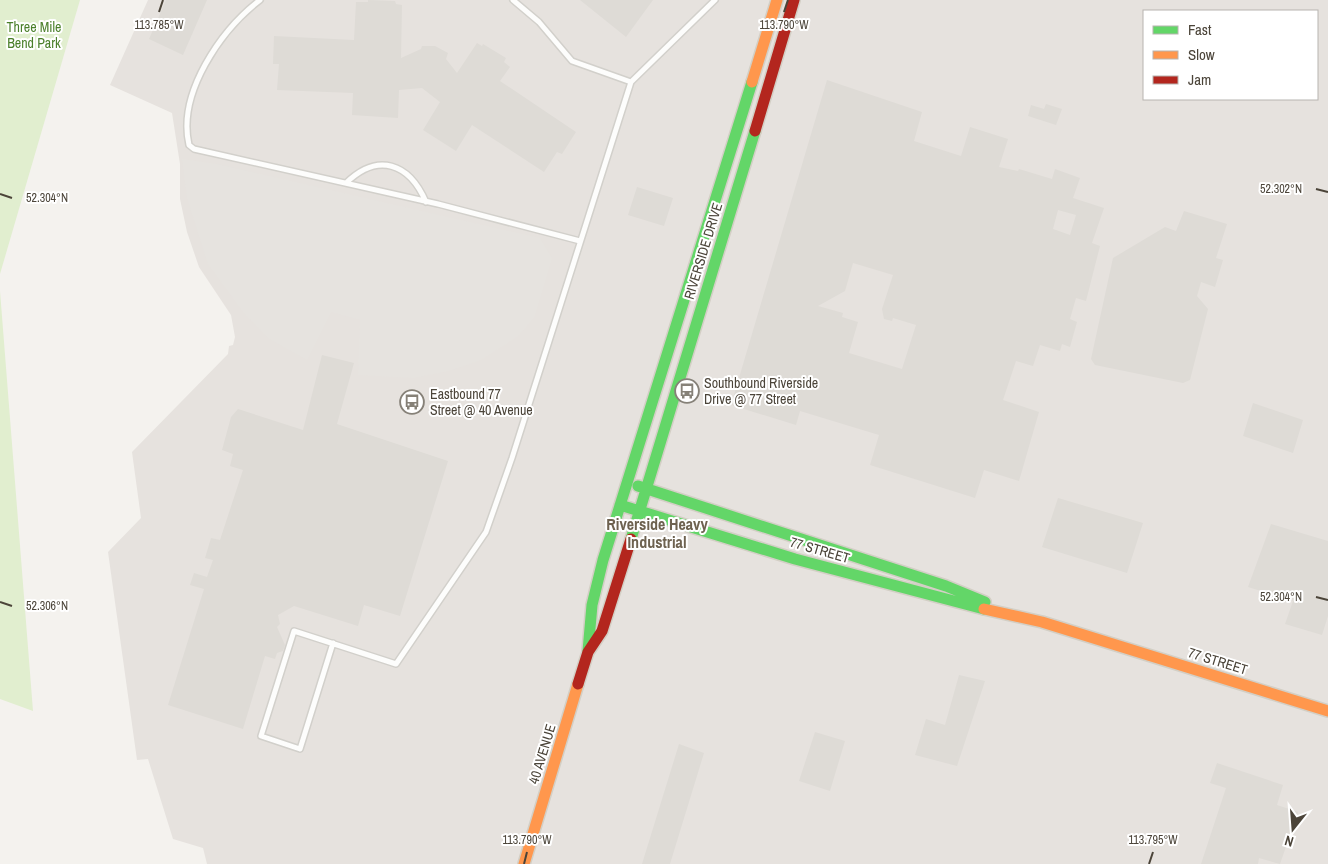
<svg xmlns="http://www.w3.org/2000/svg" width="1328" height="864" viewBox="0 0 1328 864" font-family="'Archivo Narrow',sans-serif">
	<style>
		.industrial { fill: #e6e2de; fill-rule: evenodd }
		.green { fill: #e1eecf }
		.parking { fill: #e6e3df }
		.building { fill: #dedbd6; fill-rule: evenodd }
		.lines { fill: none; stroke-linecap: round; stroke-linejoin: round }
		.lane-casing { stroke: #d2d0cb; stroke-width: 8 }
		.fast-casing { stroke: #d3cfc5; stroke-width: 14 }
		.slow-casing { stroke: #d3cfc5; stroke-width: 14 }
		.jam-casing { stroke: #d3cfc5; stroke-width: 14 }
		.lane { stroke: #fdfdfc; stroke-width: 5 }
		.fast { stroke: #63d668; stroke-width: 11 }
		.slow { stroke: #ff974d; stroke-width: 11 }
		.jam { stroke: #b3261e; stroke-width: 11 }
		.ticks { fill: none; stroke: #4b4439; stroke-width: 2 }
		.labels { text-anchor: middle; stroke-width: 4; stroke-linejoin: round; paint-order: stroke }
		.park-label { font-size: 14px; fill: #4a7f2a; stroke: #fff }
		.street-label { font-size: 14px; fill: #4b4439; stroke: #fff }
		.poi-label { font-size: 14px; fill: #4b4439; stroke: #fff; text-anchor: start }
		.quarter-label { font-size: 16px; font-weight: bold; fill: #6e6250; stroke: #fff }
		.ticks-label { font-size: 12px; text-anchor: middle; fill: #4b4439; stroke: #fff; stroke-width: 4; stroke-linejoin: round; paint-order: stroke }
	</style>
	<rect width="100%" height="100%" fill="#f4f2ee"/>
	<!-- industrial -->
	<path class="industrial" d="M148,0h1180v864h-1121l-4,-16 -30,-9 -25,-80 -11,1 -29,-208 33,-34 -9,-66 96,-98 1,-8 4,-1 2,-8 -4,-22 -32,-48 -12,-35 -7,-33v-35l-8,-51 -62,-28zM1144,11h173v88h-173z"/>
	<!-- green -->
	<path class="green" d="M0,0h80l-80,274z
		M0,291l33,420 -33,-12z"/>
	<!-- parking -->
	<path class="parking" d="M182,159l35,5 323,74 12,20 -18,60 -17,19 -36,23 -32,11 -36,7 -55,-3 2,-55 -29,-8 -24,48 -39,-22 -24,-25 -36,-49 -21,-66z"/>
	<!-- building -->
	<path class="building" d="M166,0h41l-24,55 -34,-16z
		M368,0l27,1 1,3 6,1 -1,53 20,-9 1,-3h13l13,7 -2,6 11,14 20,-30 5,3 1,-2 23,14 -2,4 6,5 -10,14 76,51 -14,22 -5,-2 -13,20 -72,-47 -16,26 -33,-21 17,-28 -18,-14 -23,2 -1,28 -46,-3 1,-22 -76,-3 2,-26h-6l1,-28 80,4 2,-38h12z
		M580,0h73l-27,37z
		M827,80l95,32 -8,29 47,15 9,-29 38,12 -9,28 19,4 1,-2 33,10 3,-10 25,9 -7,20 31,10 -12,35 8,3 -14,55 -10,-3 -6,21 7,3 -7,25 -8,-3 -2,7 -20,-6 -7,21 -17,-5 -13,39 36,12 -20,69 -35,-11 -9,28 -105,-33 9,-30 -79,-24 -4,14 -65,-20zM1058,210l18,5 -6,20 -17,-6zM853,263l40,12 -11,34 2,10 8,2 1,-3 23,7 -14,44 -53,-16 9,-31 -16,-5 1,-4 -25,-7 27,-15z
		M1046,104l16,5 -6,16 -28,-9 3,-11 13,4z
		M637,187l36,11 -9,28 -36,-11z
		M1184,211l43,13 -11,34 7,2 -8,27 -14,-5 -4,14 11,13 -18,71 -7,3 -88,-18 -4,-6 22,-101 52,-31 11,4z
		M322,355l32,8 -17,61 111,37 -48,155 -36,-11 -6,21 -64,-20 -16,9 2,9 -3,3 8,18 -2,6 -6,2 -2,6 -10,-3 -22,73 -75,-24 36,-116 -14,-4 4,-12 13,4 6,-17 -8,-2 6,-20 9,2 23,-70 -13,-4 3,-12 -11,-4 9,-33 7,-8 65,21z
		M1253,403l50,17 -10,33 -50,-17z
		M1058,498l85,25 -16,50 -85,-26z
		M1271,524l57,17v75l-6,19 -37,-11 8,-23 -45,-14z
		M959,675l26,6 -28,85 -42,-11 11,-36 19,6z
		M815,732l30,9 -15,50 -31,-10z
		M679,744l25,9 -34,111h-28z
		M1217,763l66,22 -6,20 21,7 -18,52 -21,-6 -1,6h-57l25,-76 -16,-5z"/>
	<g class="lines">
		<!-- lane casing -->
		<g class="lane-casing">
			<path id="lane" d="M260,0c-39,30 -83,93 -71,145l5,4 244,55 142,37
				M513,0l26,22 33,39 59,21
				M346,183c32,-31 63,-20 80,19
				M333,643l-33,106 -39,-13 33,-105 102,33 90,-132 26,-74 119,-376 84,-82"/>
		</g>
		<!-- fast casing -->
		<g class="fast-casing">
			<path id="fast" d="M638,486l308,100 39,16
				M620,505l175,54 189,50
				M631,539l124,-408
				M588,651l4,-46 11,-45 149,-478"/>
		</g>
		<!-- slow casing -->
		<g class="slow-casing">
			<path id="slow" d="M752,82l25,-82
				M984,609l58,13 286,89
				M524,864l54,-180"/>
		</g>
		<!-- jam casing -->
		<g class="jam-casing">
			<path id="jam" d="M755,131l39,-131
				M578,684l10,-32 14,-21 29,-92"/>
		</g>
		<!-- lane -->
		<use href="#lane" class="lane"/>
		<!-- fast -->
		<use href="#fast" class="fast"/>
		<!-- slow -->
		<use href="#slow" class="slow"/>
		<!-- jam -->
		<use href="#jam" class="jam"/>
	</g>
	<!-- ticks -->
	<path class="ticks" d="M159,12l4,-12M784,12l4,-12M1316,189l12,3M0,194l12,4M1316,597l12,3M0,602l12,4M524,864l3,-12M1149,864l4,-12"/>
	<!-- icons -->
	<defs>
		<g id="bus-ring" transform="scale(1.25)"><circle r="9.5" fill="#fff" stroke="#868178" stroke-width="1.5"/><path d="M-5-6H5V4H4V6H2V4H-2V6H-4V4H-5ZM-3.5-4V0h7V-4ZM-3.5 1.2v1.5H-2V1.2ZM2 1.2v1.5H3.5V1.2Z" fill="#868178"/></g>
	</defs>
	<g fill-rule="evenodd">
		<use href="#bus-ring" x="687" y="391"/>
		<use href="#bus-ring" x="412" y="402"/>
	</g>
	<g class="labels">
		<!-- park labels -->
		<g class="park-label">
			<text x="34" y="32">Three Mile<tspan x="34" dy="16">Bend Park</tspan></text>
		</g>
		<!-- street labels -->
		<g class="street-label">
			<text transform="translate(703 251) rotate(-73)" y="5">RIVERSIDE DRIVE</text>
			<text transform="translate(820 550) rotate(16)" y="5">77 STREET</text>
			<text transform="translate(1218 661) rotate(17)" y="5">77 STREET</text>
			<text transform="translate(542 754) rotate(-73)" y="5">40 AVENUE</text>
		</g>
		<!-- poi labels -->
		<g class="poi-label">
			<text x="704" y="388">Southbound Riverside<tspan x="704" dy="16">Drive @ 77 Street</tspan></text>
			<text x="430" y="399">Eastbound 77<tspan x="430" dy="16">Street @ 40 Avenue</tspan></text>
		</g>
		<!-- quarter labels -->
		<g class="quarter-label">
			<text x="657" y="530">Riverside Heavy<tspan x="657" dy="18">Industrial</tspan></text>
		</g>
	</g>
	<g class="ticks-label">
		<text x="159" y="29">113.785°W</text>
		<text x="784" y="29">113.790°W</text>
		<text x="1281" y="193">52.302°N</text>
		<text x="47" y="202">52.304°N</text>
		<text x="1281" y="601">52.304°N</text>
		<text x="47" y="610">52.306°N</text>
		<text x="527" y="844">113.790°W</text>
		<text x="1153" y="844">113.795°W</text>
	</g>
	<!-- legend -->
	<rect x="1143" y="10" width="175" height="90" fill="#ffffff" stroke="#b7b4b0"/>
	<rect x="1153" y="26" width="25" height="8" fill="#63d668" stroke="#b7b4b0"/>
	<text x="1188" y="35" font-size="15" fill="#4b4439">Fast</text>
	<rect x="1153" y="51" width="25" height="8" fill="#ff974d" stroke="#b7b4b0"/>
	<text x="1188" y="60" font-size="15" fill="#4b4439">Slow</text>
	<rect x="1153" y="76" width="25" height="8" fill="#b3261e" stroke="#b7b4b0"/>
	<text x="1188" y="85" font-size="15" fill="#4b4439">Jam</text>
	<!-- north arrow -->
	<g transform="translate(1293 829) rotate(197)" stroke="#ffffff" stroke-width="4" paint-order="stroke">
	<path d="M0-4L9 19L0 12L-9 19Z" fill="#4b4439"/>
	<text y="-8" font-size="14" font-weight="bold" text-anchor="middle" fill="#4b4439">N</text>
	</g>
</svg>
